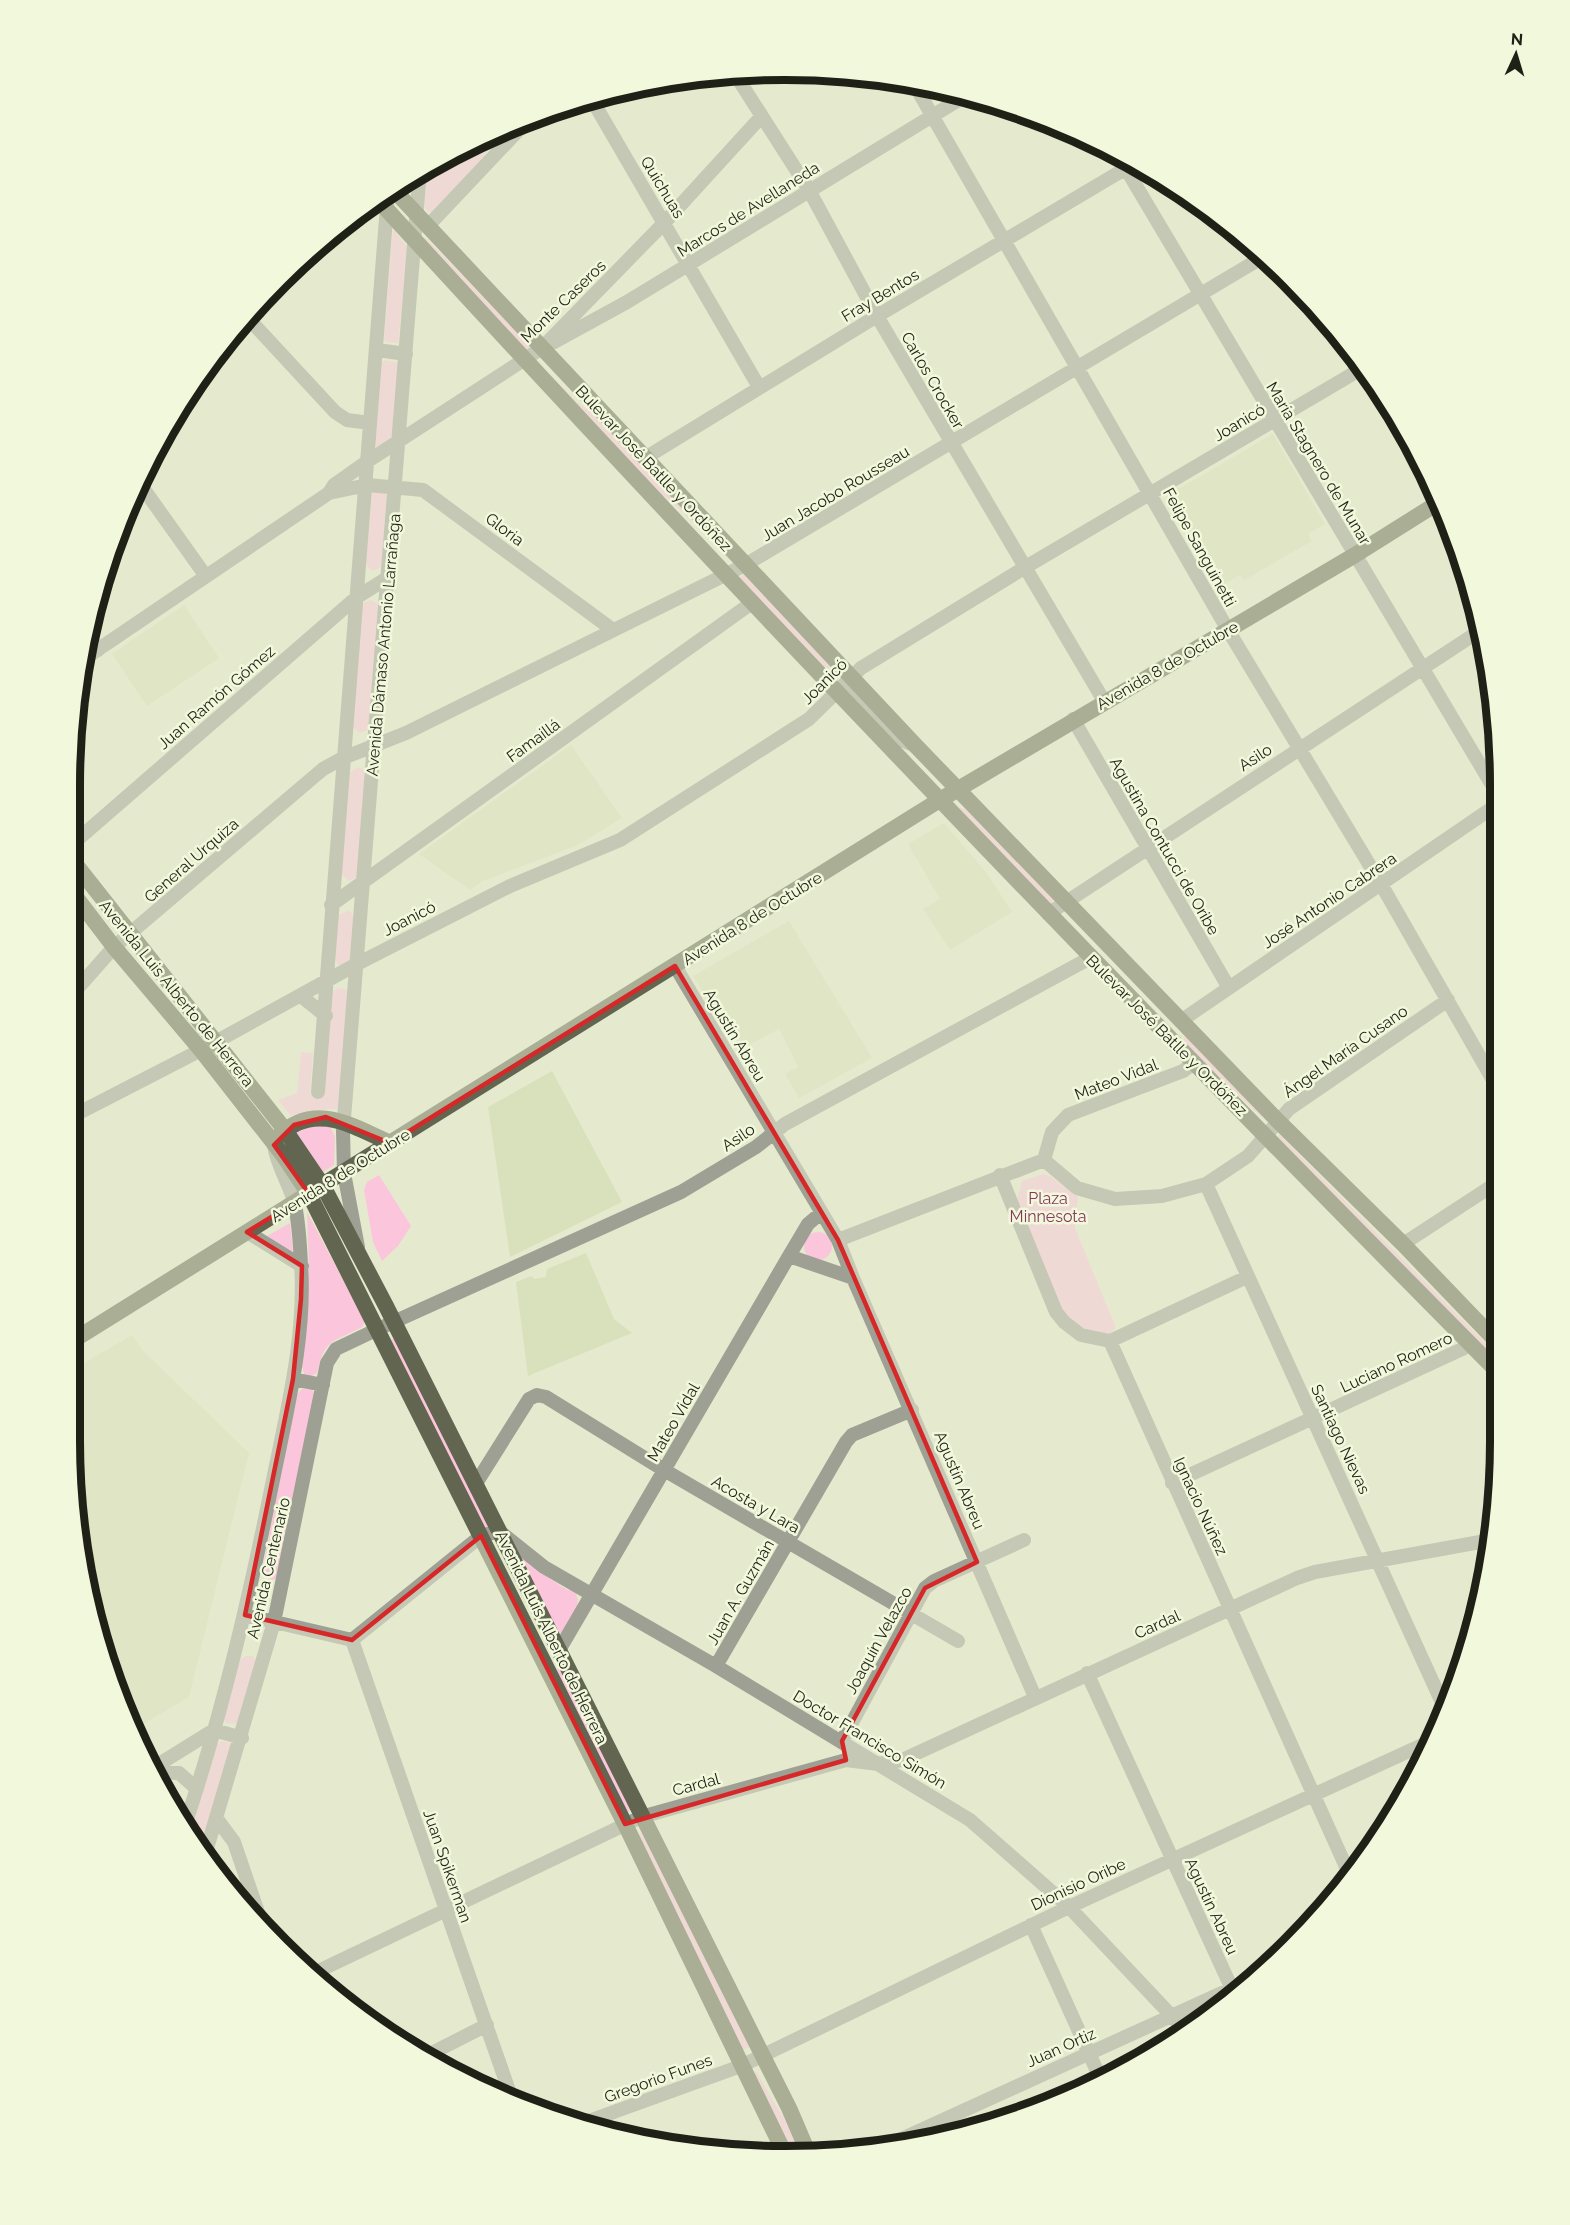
<svg xmlns="http://www.w3.org/2000/svg" width="1570" height="2225" viewBox="0 0 1570 2225" font-family="Raleway,sans-serif">
	<style>
		.built { fill: #d9e0bc }
		.green { fill: #fbc6dc }
		.lines { fill: none; stroke-linecap: round; stroke-linejoin: round }
		.minor { stroke: #9ea094; stroke-width: 14 }
		.major { stroke: #626651; stroke-width: 16 }
		.marked { fill: none; stroke: #d62828; stroke-width: 4.5; stroke-linejoin: round }
		.labels { text-anchor: middle; stroke-width: 5; stroke-linejoin: round; paint-order: stroke }
		.street-label { font-size: 16px; fill: #1f2117; stroke: #f2f8db }
		.park-label { font-size: 16px; fill: #87375f; stroke: #f2f8db }
		.rim { fill: none; stroke: #1f2117; stroke-width: 8 }
	</style>
	<rect width="100%" height="100%" fill="#e5eace"/>
	<!-- built -->
	<path class="built" d="M1273,434l52,90 -17,10 4,7 -68,39 -4,-5 -19,11 -53,-91z
		M184,605l35,53 -72,48 -35,-52z
		M571,745l51,73 -44,27 -95,36 -13,9 -51,-36z
		M944,823l42,49 26,40 -62,38 -27,-41 17,-10 -32,-55z
		M789,921l83,137 -73,40 -14,-24 13,-7 -19,-38 -34,18 -14,-21 -5,3 -33,-53z
		M552,1071l70,131 -112,55 -22,-150z
		M586,1253l28,66 18,14 -104,43 -12,-94 15,-6 4,3 11,-2 1,-8z
		M132,1335l11,16 106,102 -60,244 -56,33 -40,-104 -24,-186v-68z"/>
	<!-- green -->
	<path class="green" d="M479,142l7,5 -1,10 -52,56 -6,-2 -3,-5 4,-41z
		M393,229l15,19 -10,95 -12,-1 -2,-3z
		M425,237l105,109v3l-4,1 -102,-111z
		M385,360l14,3 -6,73 -16,12 -2,-3 7,-82z
		M546,371l31,31 20,14 128,138 -54,-53 -9,-6z
		M372,492h16l-6,74 -8,5 -6,-3 -2,-7z
		M744,575l95,101 -1,4 -99,-102z
		M371,600l8,5 -9,124 -11,4 -6,-6 9,-119 3,-6z
		M359,767l7,5 -9,105 -8,4 -8,-7 9,-102z
		M961,808l4,1 89,91 -2,6 -93,-96z
		M349,910l6,8 -4,39 -2,4 -10,5c-9,-10 -2,-38 -1,-51z
		M337,988l8,1 4,5 -10,115 -25,1 -23,6 -13,-16 19,-7 4,-41 12,1 -3,40 14,1 7,-101z
		M1186,1036l76,79 -1,2 -79,-77z
		M317,1124l13,3 5,9 -1,29 -11,7 -27,-39z
		M1279,1134l220,223v6l-221,-226z
		M1043,1174l7,2 28,21 -3,31 41,100 -6,5 -15,1 -17,-7 -15,-15 -46,-112 5,-19z
		M379,1175l32,51 -13,20 -16,15 -9,-19 -9,-52 3,-8z
		M307,1212l58,109 -3,6c-30,16 -37,11 -45,46l-7,4 -6,-3 -2,-8 7,-99z
		M290,1223l3,28 -1,2 -25,-17z
		M804 1246a14 14 0 1 1 28 0a14 14 0 1 1-28 0Z
		M397,1337l94,190 -6,3 -94,-190z
		M304,1387l8,2 2,6 -38,184 -6,1 -7,-5v-8l34,-173z
		M514,1548l14,12 3,6 36,24h7c10,16 -2,28 -11,43h-6z
		M246,1656h7l3,6 -19,62 -11,-1 -3,-7 17,-57z
		M560,1667l72,143 -7,2 -70,-142z
		M222,1741l7,2 3,7 -30,91 -7,3 -8,-11 29,-88z
		M644,1832l106,215 -9,4 -104,-215z
		M757,2072c14,27 31,50 43,78h-9l-39,-76z"/>
	<g class="lines">
		<!-- minor -->
		<path class="minor" d="M735,74l74,116 68,126 227,385
			M914,84l314,546 153,254 116,203
			M591,98l168,289
			M488,137l16,8
			M1116,152l379,638
			M427,227l103,-109
			M247,317l88,95 12,8 23,3
			M554,342l73,-40 343,-209
			M377,350l29,4
			M645,458l232,-142 258,-153
			M138,481l67,94
			M329,493l38,-8 56,5 190,140
			M87,633l11,17
			M81,661l248,-168 5,-8 34,-24 174,-113 123,-126 96,-105
			M838,693l7,-2 8,3 43,44 20,8
			M1073,719l156,269
			M69,847l288,-250 32,-20
			M331,905l422,-303
			M1048,914l433,-284
			M675,966l163,274 15,38
			M301,996l25,20
			M69,998l45,-51 209,-178 20,-11 63,-25 339,-168 518,-308
			M1182,1020l313,-214
			M318,1092l70,-899
			M69,1118l132,-68 156,-86 153,-78 110,-46 189,-121 52,-51 163,-100 337,-199
			M1044,1160l33,28 38,11 47,-3 44,-12 42,-28 41,-47 159,-109
			M1044,1160l8,-28 16,-17 115,-44 11,-8
			M1000,1175l56,137 8,10 17,13 29,6 137,-64
			M1206,1184l239,525
			M247,1232l55,34
			M838,1240l206,-80
			M1403,1244l95,-62
			M358,1247l-14,-74 -1,-42 77,-961
			M789,1256l64,22 182,419
			M69,1321l15,13
			M1110,1341l241,537
			M293,1379l30,6
			M1172,1483l299,-138
			M475,1485l54,-86 8,-4 9,2 118,73 294,171
			M245,1615l107,25
			M352,1640l129,-104 18,-5 45,36 172,99 254,154 99,87 114,121
			M352,1640l161,462
			M558,1652l231,-396 19,-32 13,-11
			M716,1666l130,-224 6,-7 60,-25
			M1087,1673l145,316
			M842,1741l83,-153 9,-7 90,-41
			M152,1772l4,-6 58,-36 28,8
			M153,1772l26,1 18,16
			M217,1819l17,23 26,76
			M184,1828c39,-116 66,-234 90,-353 14,-69 32,-141 27,-211 -1,-20 -2,-40 -6,-59 -5,-21 -18,-38 -21,-60
			M205,1855l69,-233 53,-259 9,-14 42,-20 303,-137 75,-45 29,-23 305,-166
			M1031,1925l71,157
			M310,1975l331,-158 205,-57 32,4 24,-4 395,-182 18,-6 176,-32
			M426,2056l61,-31
			M586,2122l155,-56 328,-159 364,-167
			M877,2150l382,-174"/>
		<!-- major -->
		<path class="major" d="M393,189l523,557 362,375 125,123 96,100
			M378,200c365,399 740,789 1121,1173
			M69,856l216,274 38,56 63,120 403,802 18,42
			M69,888l45,59 87,103 82,105 26,39 316,630 158,326
			M279,1136c35,-35 74,-10 111,7
			M69,1343l869,-542 417,-246 86,-54"/>
	</g>
	<!-- marked area -->
	<path d="M0 0H1570V2225H0ZM675,966l163,274 139,322 -52,26 -83,153 4,19 -221,64 -144,-288 -129,104 -107,-25 48,-236 8,-80 1,-33 -55,-34 62,-38 -35,-49 20,-20 32,-8 64,26z" fill="#e5eace" fill-opacity=".55" fill-rule="evenodd"/>
	<path class="marked" d="M675,966l163,274 139,322 -52,26 -83,153 4,19 -221,64 -144,-288 -129,104 -107,-25 48,-236 8,-80 1,-33 -55,-34 62,-38 -35,-49 20,-20 32,-8 64,26z"/>
	<g class="labels">
		<!-- street labels -->
		<g class="street-label">
			<text transform="translate(663 187) rotate(59)" y="6">Quichuas</text>
			<text transform="translate(748 209) rotate(-32)" y="6">Marcos de Avellaneda</text>
			<text transform="translate(880 295) rotate(-31)" y="6">Fray Bentos</text>
			<text transform="translate(563 301) rotate(-44)" y="6">Monte Caseros</text>
			<text transform="translate(933 380) rotate(60)" y="6">Carlos Crocker</text>
			<text transform="translate(1239 422) rotate(-31)" y="6">Joanicó</text>
			<text transform="translate(1319 463) rotate(59)" y="6">María Stagnero de Munar</text>
			<text transform="translate(654 468) rotate(47)" y="6">Bulevar José Batlle y Ordóñez</text>
			<text transform="translate(835 493) rotate(-31)" y="6">Juan Jacobo Rousseau</text>
			<text transform="translate(505 529) rotate(37)" y="6">Gloria</text>
			<text transform="translate(1200 547) rotate(61)" y="6">Felipe Sanguinetti</text>
			<text transform="translate(383 645) rotate(-85)" y="6">Avenida Dámaso Antonio Larrañaga</text>
			<text transform="translate(1167 665) rotate(-30)" y="6">Avenida 8 de Octubre</text>
			<text transform="translate(824 681) rotate(-45)" y="6">Joanicó</text>
			<text transform="translate(216 697) rotate(-41)" y="6">Juan Ramón Gómez</text>
			<text transform="translate(533 740) rotate(-36)" y="6">Famaillá</text>
			<text transform="translate(1255 757) rotate(-33)" y="6">Asilo</text>
			<text transform="translate(1165 846) rotate(60)" y="6">Agustina Contucci de Oribe</text>
			<text transform="translate(191 860) rotate(-41)" y="6">General Urquiza</text>
			<text transform="translate(1329 900) rotate(-34)" y="6">José Antonio Cabrera</text>
			<text transform="translate(409 918) rotate(-27)" y="6">Joanicó</text>
			<text transform="translate(752 918) rotate(-32)" y="6">Avenida 8 de Octubre</text>
			<text transform="translate(177 993) rotate(51)" y="6">Avenida Luis Alberto de Herrera</text>
			<text transform="translate(735 1035) rotate(59)" y="6">Agustín Abreu</text>
			<text transform="translate(1167 1035) rotate(45)" y="6">Bulevar José Batlle y Ordóñez</text>
			<text transform="translate(1345 1051) rotate(-35)" y="6">Ángel María Cusano</text>
			<text transform="translate(1116 1079) rotate(-21)" y="6">Mateo Vidal</text>
			<text transform="translate(738 1137) rotate(-34)" y="6">Asilo</text>
			<text transform="translate(340 1175) rotate(-32)" y="6">Avenida 8 de Octubre</text>
			<text transform="translate(1396 1362) rotate(-25)" y="6">Luciano Romero</text>
			<text transform="translate(673 1422) rotate(-60)" y="6">Mateo Vidal</text>
			<text transform="translate(1341 1439) rotate(65)" y="6">Santiago Nievas</text>
			<text transform="translate(960 1480) rotate(67)" y="6">Agustín Abreu</text>
			<text transform="translate(756 1504) rotate(30)" y="6">Acosta y Lara</text>
			<text transform="translate(1201 1506) rotate(65)" y="6">Ignacio Núñez</text>
			<text transform="translate(268 1568) rotate(-77)" y="6">Avenida Centenario</text>
			<text transform="translate(740 1592) rotate(-60)" y="6">Juan A. Guzmán</text>
			<text transform="translate(1157 1624) rotate(-24)" y="6">Cardal</text>
			<text transform="translate(552 1637) rotate(64)" y="6">Avenida Luis Alberto de Herrera</text>
			<text transform="translate(878 1640) rotate(-61)" y="6">Joaquín Velazco</text>
			<text transform="translate(870 1739) rotate(31)" y="6">Doctor Francisco Simón</text>
			<text transform="translate(696 1784) rotate(-15)" y="6">Cardal</text>
			<text transform="translate(448 1866) rotate(71)" y="6">Juan Spikerman</text>
			<text transform="translate(1078 1884) rotate(-25)" y="6">Dionisio Oribe</text>
			<text transform="translate(1212 1906) rotate(65)" y="6">Agustín Abreu</text>
			<text transform="translate(1061 2047) rotate(-24)" y="6">Juan Ortiz</text>
			<text transform="translate(658 2078) rotate(-20)" y="6">Gregorio Funes</text>
		</g>
		<!-- park labels -->
		<g class="park-label">
			<text x="1048" y="1204">Plaza<tspan x="1048" dy="18">Minnesota</tspan></text>
		</g>
	</g>
	<!-- crop -->
	<path d="M0 0H1570V2225H0ZM785 80H785A705 705 0 0 1 1490 785V1441A705 705 0 0 1 785 2146H785A705 705 0 0 1 80 1441V785A705 705 0 0 1 785 80Z" fill="#f2f8db" fill-rule="evenodd"/>
	<path class="rim" d="M785 80H785A705 705 0 0 1 1490 785V1441A705 705 0 0 1 785 2146H785A705 705 0 0 1 80 1441V785A705 705 0 0 1 785 80Z"/>
	<!-- north arrow -->
	<g transform="translate(1516 54) rotate(4)" stroke="#f2f8db" stroke-width="4.5" paint-order="stroke">
	<path d="M0-4.5L10 22L0 15L-10 22Z" fill="#1f2117"/>
	<text y="-9" font-size="16" font-weight="bold" text-anchor="middle" fill="#1f2117">N</text>
	</g>
</svg>
